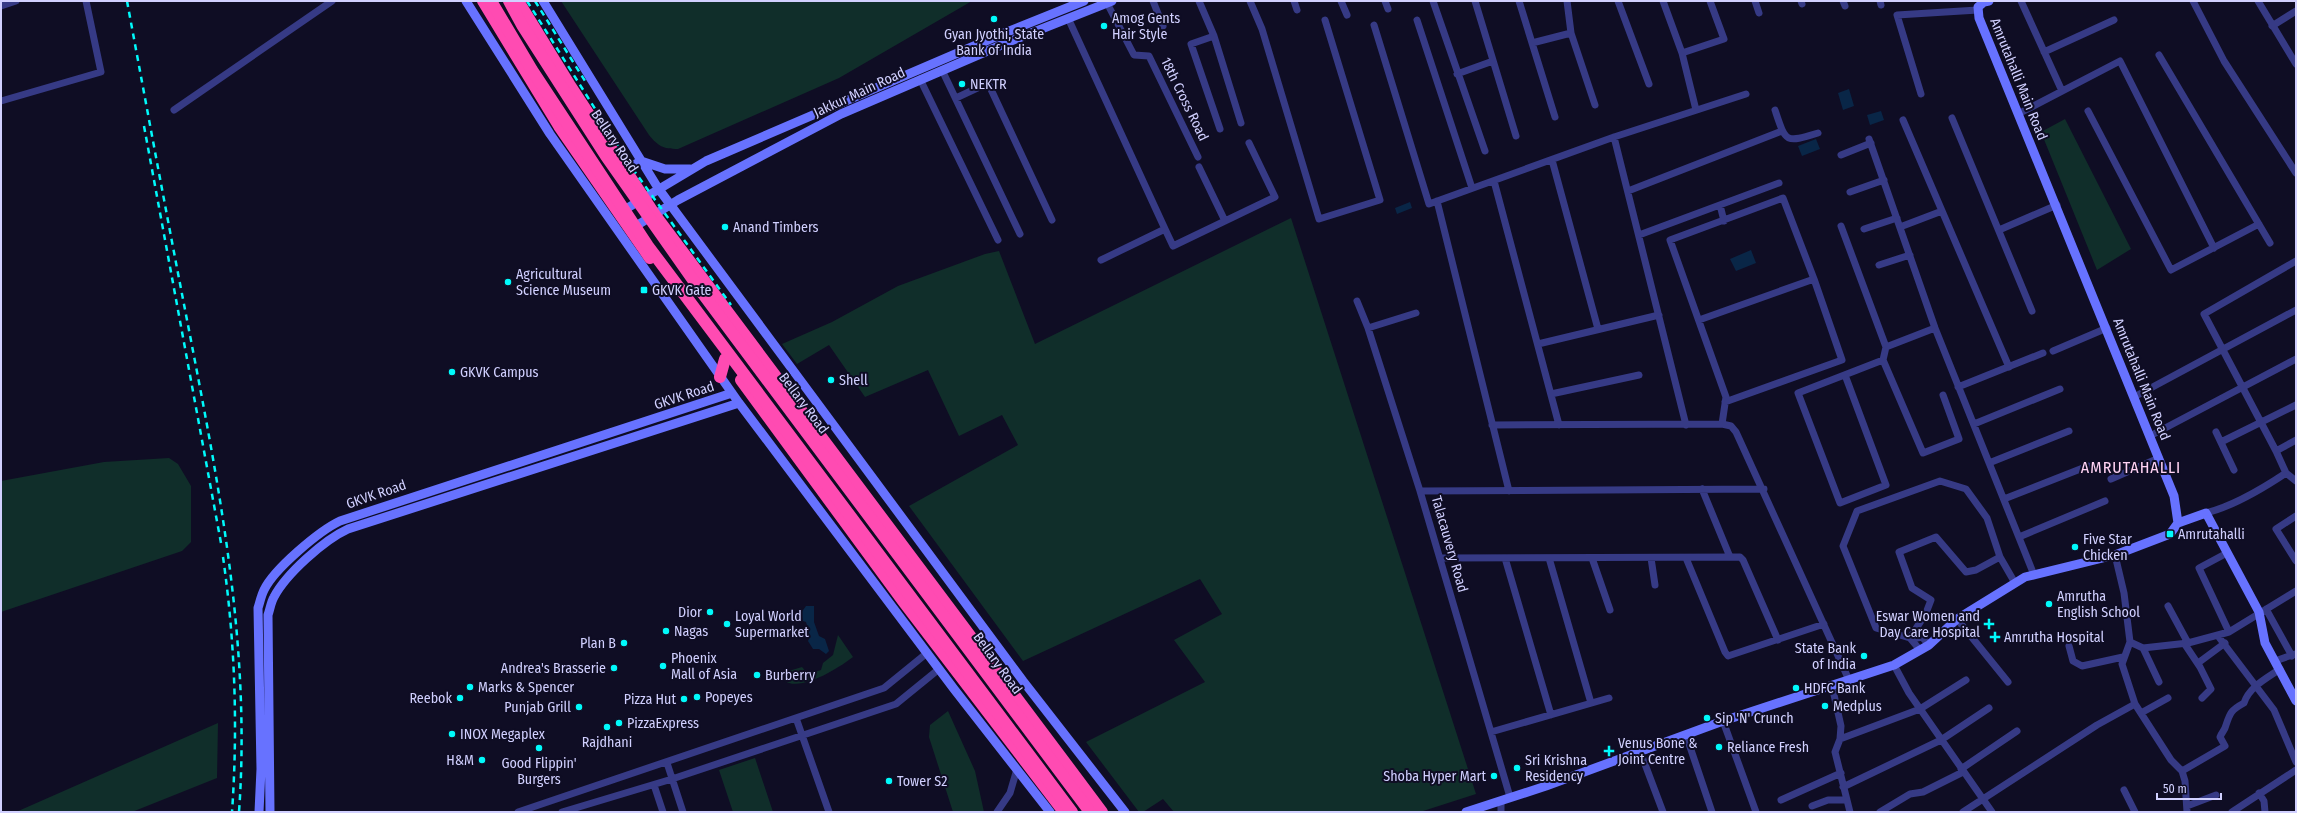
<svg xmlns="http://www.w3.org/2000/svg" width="2297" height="813" viewBox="0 0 2297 813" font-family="'Fira Sans Condensed',sans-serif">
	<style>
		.green { fill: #102e2a }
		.water { fill: #092647 }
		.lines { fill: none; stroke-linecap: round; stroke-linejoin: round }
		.street { stroke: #363a85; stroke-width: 7 }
		.secondary { stroke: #6772ff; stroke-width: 9 }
		.highway { stroke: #ff4bb2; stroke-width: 12 }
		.rail { stroke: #00fafb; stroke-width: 2.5; stroke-dasharray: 6 5; stroke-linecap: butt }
		.highway-bridge { stroke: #ff4bb2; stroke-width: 12 }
		.poi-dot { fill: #00fafb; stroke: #0f0d24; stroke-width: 1.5 }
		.labels { text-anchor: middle; stroke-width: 4; stroke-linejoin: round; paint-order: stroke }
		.poi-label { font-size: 14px; fill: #d1d0ff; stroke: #0f0d24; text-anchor: start }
		.street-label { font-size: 14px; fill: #d1d0ff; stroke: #0f0d24 }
		.quarter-label { font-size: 16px; letter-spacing: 1px; fill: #ffd2f3; stroke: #0f0d24 }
	</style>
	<rect width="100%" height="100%" fill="#0f0d24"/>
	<!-- green -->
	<path class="green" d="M561,1h411l-133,77 -161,71c-15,0 -20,-3 -29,-14z
		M2065,119l66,130 -34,21 -56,-138z
		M1291,218l185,576 -56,18h-246l-11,-13 -20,13h-4l-53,-70 119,-60 -31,-42 48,-26 -22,-35 -177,82 -114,-155 109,-61 -16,-30 -43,21 -31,-66 -63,27 -36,-52 -32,19 -15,-20 50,-22 66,-36 87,-32 14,-3 36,93z
		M169,458l9,6 13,22v56l-9,9 -181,61v-131l103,-19z
		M838,635l15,22c-14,11 -68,46 -75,13l4,3 20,-6 6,7 13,-4 2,-7 10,-8z
		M948,711l27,60 9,41h-31l-24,-75 1,-12z
		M218,723l-1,55 -85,34h-116z
		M755,758l18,54h-40l-14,-42z"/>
	<!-- water -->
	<path class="water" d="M1849,89l5,17 -11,4 -5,-17z
		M1881,111l3,9 -14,5 -3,-10z
		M1816,139l4,10 -18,7 -4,-10z
		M1410,202l2,6 -15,6 -2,-6z
		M1751,250l5,13 -20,8 -6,-12z
		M806,606h8v16l5,14 6,3 4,12 -3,3 -7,-5h-6l-5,-8 2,-5 -4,-14 -3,-1 -2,-8z"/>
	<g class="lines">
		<!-- street -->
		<path class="street" d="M1153,1l10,25
			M1199,1l15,35 27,87
			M1250,1l12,28 57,190 61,-19 -55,-180
			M1294,1l3,9
			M1341,1l6,14
			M1385,1l3,8
			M1433,1l52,150
			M1475,1l41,135
			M1519,1l36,116
			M1567,1l4,32 24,72
			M1618,1l31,83
			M1663,1l19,52 14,57
			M1755,1l4,12
			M1801,1l1,3
			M1843,1l2,5
			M1880,1l1,4
			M2021,1l41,90
			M2193,1l31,60 72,112
			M2258,1l38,63
			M1107,3l27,52 15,1 49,101
			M1,6l15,-5
			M1068,18l97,211 -64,31
			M1417,20l55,168
			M1374,25l55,179 185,-67 132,-43
			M2272,26l24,-15
			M1214,36l-23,8 29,85
			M1532,43l39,-10
			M2044,52l70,-32
			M1682,53l42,-14 -14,-38
			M2159,55l111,188
			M942,70l78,164
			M1457,74l36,-13
			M920,79l78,161
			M1921,94l-24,-79 81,-5
			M956,98l32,-15 64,137
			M1,101l100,-29 -15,-71
			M174,110l158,-109
			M1775,110c11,33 10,33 43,23
			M2088,111l83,159 88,-46
			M2018,114l102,-53 94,187
			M1952,118l80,193
			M1903,120l106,247
			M1614,137l72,288
			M1869,139l66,189 99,247
			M1841,155l30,-12
			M1552,160l46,169
			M1199,167l26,54
			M1494,181l65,244
			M1628,191l154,-60
			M1850,192l34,-12
			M1437,201l72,290
			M1720,205l4,16
			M1841,226l45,121 49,-19
			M1900,227l42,-16
			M1165,229l8,17 102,-49 -26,-54
			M1864,229l33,-11
			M1999,230l58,-25
			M1639,235l140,-52
			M2296,261l-92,53 72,137 20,-11
			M1879,265l31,-10
			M1357,301l11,27 52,163 90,306
			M1699,320l115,-41
			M1368,328l48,-15
			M1538,344l121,-29
			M1886,347l-3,13 40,93 36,-14 -16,-44
			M2053,351l54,-23
			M1845,375l41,110 -46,18 -42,-110 85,-33
			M1958,387l85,-34
			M1551,394l88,-19
			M2134,397l162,-87
			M1722,424l4,-27 -56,-157 113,-42 31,81 28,81 -117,42
			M1974,424l86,-35
			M1492,425l230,-1 9,2 5,6 113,248
			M2216,432l18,38
			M2150,436l146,-77
			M2221,442l75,-37
			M2276,451l10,22
			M1989,463l80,-32
			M2111,479l48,-21
			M1702,489l28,68
			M1420,491l344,-2
			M2004,499l84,-33
			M2206,513c28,-7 56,-24 80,-40l10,8
			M2296,516l-20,13 20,32
			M2019,537l86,-36
			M2227,553l-28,15 30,64
			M2115,555l9,38 6,49 13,6 45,-5 41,-11 67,-41
			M1440,558l300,-1 3,3 35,80
			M1505,558l46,157
			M1549,558l42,145
			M1592,558l18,52
			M1651,558l4,27
			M1686,558l39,94 3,4 96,-32
			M2168,606l20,37
			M2266,609l26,47
			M1957,619l51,63
			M2218,636l56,74 22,52
			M1910,638l16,-25 5,-13 -19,-12 -13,-36 37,-15 30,35 10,-2 24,-13
			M1912,639l10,-2 7,8
			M2184,643l16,24 11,22 -9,9
			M2069,646l4,15 9,5 41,-9
			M2143,648l16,34
			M1920,650l-10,-12 -34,-10 -33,-82 14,-35 83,-30 26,8 21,29 13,39 15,26
			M2275,661l20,-7
			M2198,663l27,-20
			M1894,665l15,28 83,119
			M1832,686l9,40 -1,13 -5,13 15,60
			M2135,704l36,56 11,11 3,10 2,31
			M2141,713l27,-15
			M796,718l33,94
			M1723,721l33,91
			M1491,732l118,-34
			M1686,735l26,77
			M1840,739l80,-30 46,-29
			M1640,751l23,61
			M667,763l16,49
			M1961,769l56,-38
			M2182,771l43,-25 -5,-9c2,-5 5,-7 6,-12 4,-12 5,-15 18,-22 5,-16 23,-25 36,-34
			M654,785l9,27
			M1843,787l98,-47 48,-32
			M2124,790l11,22
			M2259,793l5,8 1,11
			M1781,800l60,-27
			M1812,806l16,-6h19
			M2187,806l29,-11
			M518,812l366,-124 43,-35
			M562,812l110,-33 224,-75 43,-35
			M997,812l13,-19 7,-24
			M1501,812v-11
			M1880,812l30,-18 13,-2 40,-20
			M1963,812l134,-87 38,-21 -13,-40 8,-22
			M2232,812l64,-42"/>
		<!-- secondary -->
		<path class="secondary" d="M466,1l84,133 189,269 215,286 96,123
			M543,1l115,187 365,493 102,131
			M625,170l16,-9 24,8h25
			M619,213l87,-52 296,-127 82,-33
			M631,229l47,-29 163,-86 165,-71 106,-42
			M2178,523l28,-10 53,99 6,31 31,58
			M259,812l2,-43 -3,-161c2,-6 3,-12 6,-18 10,-21 55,-59 76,-69l392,-128
			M270,812l-2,-197c2,-6 3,-13 6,-18 12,-23 50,-57 74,-68l391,-126
			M1466,812l80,-26 177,-65 171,-56 35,-20 28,-26 68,-42 90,-22 55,-21 8,-11 -4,-27 -195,-478 -1,-11 6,-5 5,-1"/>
		<!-- highway -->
		<path class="highway" d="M483,1l76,125 91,132
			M518,1l51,83 86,131 447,597
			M720,377l5,-18
			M741,380l162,221 161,211"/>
		<!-- rail -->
		<path class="rail" d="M127,1c20,108 40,216 61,324 31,161 63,322 51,487
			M527,1l108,171 96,133
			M535,1l50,80
			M144,126l77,417
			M223,557c12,84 15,170 9,255"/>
		<!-- highway-bridge -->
		<path class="highway-bridge" d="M491,1l41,69 116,176 424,566
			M509,1l13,24 84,131 97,138 387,518"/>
	</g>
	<!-- markers -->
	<g class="poi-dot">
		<circle cx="994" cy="19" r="4"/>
		<circle cx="1104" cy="26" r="4"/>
		<circle cx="962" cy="84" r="4"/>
		<circle cx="725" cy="227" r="4"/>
		<circle cx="508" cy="282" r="4"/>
		<rect x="640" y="286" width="8" height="8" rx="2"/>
		<circle cx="452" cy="372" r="4"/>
		<circle cx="831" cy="380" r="4"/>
		<rect x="2166" y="530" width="8" height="8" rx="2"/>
		<circle cx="2075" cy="547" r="4"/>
		<circle cx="2049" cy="604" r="4"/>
		<circle cx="710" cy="612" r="4"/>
		<circle cx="727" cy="624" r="4"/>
		<path d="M1987 618h4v4h4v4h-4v4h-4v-4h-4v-4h4z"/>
		<circle cx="666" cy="631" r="4"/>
		<path d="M1993 631h4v4h4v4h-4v4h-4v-4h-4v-4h4z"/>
		<circle cx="624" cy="643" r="4"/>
		<circle cx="1864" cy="656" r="4"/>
		<circle cx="663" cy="666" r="4"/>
		<circle cx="614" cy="668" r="4"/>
		<circle cx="757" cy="675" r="4"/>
		<circle cx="470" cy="687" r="4"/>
		<circle cx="1796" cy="688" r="4"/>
		<circle cx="697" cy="697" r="4"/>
		<circle cx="460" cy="698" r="4"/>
		<circle cx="684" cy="699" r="4"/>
		<circle cx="1825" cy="706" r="4"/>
		<circle cx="579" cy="707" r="4"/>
		<circle cx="1707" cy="718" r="4"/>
		<circle cx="619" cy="723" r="4"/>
		<circle cx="607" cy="727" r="4"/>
		<circle cx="452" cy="734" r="4"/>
		<circle cx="1719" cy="747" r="4"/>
		<circle cx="539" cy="748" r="4"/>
		<path d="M1607 745h4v4h4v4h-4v4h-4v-4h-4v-4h4z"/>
		<circle cx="482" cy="760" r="4"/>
		<circle cx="1517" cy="768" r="4"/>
		<circle cx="1494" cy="776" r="4"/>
		<circle cx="889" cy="781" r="4"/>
	</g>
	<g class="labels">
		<!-- poi labels -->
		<g class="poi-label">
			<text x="1112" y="23">Amog Gents<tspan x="1112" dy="16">Hair Style</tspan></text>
			<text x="994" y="39" text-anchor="middle">Gyan Jyothi, State<tspan x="994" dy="16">Bank of India</tspan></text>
			<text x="970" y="89">NEKTR</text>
			<text x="733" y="232">Anand Timbers</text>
			<text x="516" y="279">Agricultural<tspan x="516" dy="16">Science Museum</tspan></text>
			<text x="652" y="295">GKVK Gate</text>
			<text x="460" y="377">GKVK Campus</text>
			<text x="839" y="385">Shell</text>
			<text x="2178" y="539">Amrutahalli</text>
			<text x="2083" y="544">Five Star<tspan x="2083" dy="16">Chicken</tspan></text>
			<text x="2057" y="601">Amrutha<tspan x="2057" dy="16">English School</tspan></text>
			<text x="702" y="617" text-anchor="end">Dior</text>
			<text x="735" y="621">Loyal World<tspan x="735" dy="16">Supermarket</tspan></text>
			<text x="1980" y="621" text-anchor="end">Eswar Women and<tspan x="1980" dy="16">Day Care Hospital</tspan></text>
			<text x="674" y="636">Nagas</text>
			<text x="2004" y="642">Amrutha Hospital</text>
			<text x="616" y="648" text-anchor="end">Plan B</text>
			<text x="1856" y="653" text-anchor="end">State Bank<tspan x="1856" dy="16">of India</tspan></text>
			<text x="671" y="663">Phoenix<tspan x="671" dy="16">Mall of Asia</tspan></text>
			<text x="606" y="673" text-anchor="end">Andrea's Brasserie</text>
			<text x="765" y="680">Burberry</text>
			<text x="478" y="692">Marks &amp; Spencer</text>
			<text x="1804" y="693">HDFC Bank</text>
			<text x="705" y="702">Popeyes</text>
			<text x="452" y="703" text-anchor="end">Reebok</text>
			<text x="676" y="704" text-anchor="end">Pizza Hut</text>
			<text x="1833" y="711">Medplus</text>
			<text x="571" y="712" text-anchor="end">Punjab Grill</text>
			<text x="1715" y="723">Sip 'N' Crunch</text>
			<text x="627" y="728">PizzaExpress</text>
			<text x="460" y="739">INOX Megaplex</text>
			<text x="607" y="747" text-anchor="middle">Rajdhani</text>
			<text x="1618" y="748">Venus Bone &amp;<tspan x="1618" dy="16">Joint Centre</tspan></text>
			<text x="1727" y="752">Reliance Fresh</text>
			<text x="474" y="765" text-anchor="end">H&amp;M</text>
			<text x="1525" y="765">Sri Krishna<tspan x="1525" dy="16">Residency</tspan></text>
			<text x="539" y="768" text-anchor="middle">Good Flippin'<tspan x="539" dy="16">Burgers</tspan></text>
			<text x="1486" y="781" text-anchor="end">Shoba Hyper Mart</text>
			<text x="897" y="786">Tower S2</text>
		</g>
		<!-- street labels -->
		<g class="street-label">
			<text transform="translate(2019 79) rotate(68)" y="5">Amrutahalli Main Road</text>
			<text transform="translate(859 92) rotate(-25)" y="5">Jakkur Main Road</text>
			<text transform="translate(1185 99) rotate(64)" y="5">18th Cross Road</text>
			<text transform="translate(615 141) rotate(56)" y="5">Bellary Road</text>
			<text transform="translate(2142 379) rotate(68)" y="5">Amrutahalli Main Road</text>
			<text transform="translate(684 395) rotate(-18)" y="5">GKVK Road</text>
			<text transform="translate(804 403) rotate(53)" y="5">Bellary Road</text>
			<text transform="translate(376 494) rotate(-19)" y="5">GKVK Road</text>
			<text transform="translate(1450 544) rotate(74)" y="5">Talacauvery Road</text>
			<text transform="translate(998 663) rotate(54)" y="5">Bellary Road</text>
		</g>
		<!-- quarter labels -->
		<g class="quarter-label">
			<text x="2131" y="473">AMRUTAHALLI</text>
		</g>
	</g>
	<!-- border -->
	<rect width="2297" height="813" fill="none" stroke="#d1d0ff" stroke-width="4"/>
	<!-- scale -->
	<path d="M2157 793v6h64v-6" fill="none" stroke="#d1d0ff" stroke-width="2"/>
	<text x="2163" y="793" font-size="12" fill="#d1d0ff" stroke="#0f0d24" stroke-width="3" paint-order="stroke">50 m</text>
</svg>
